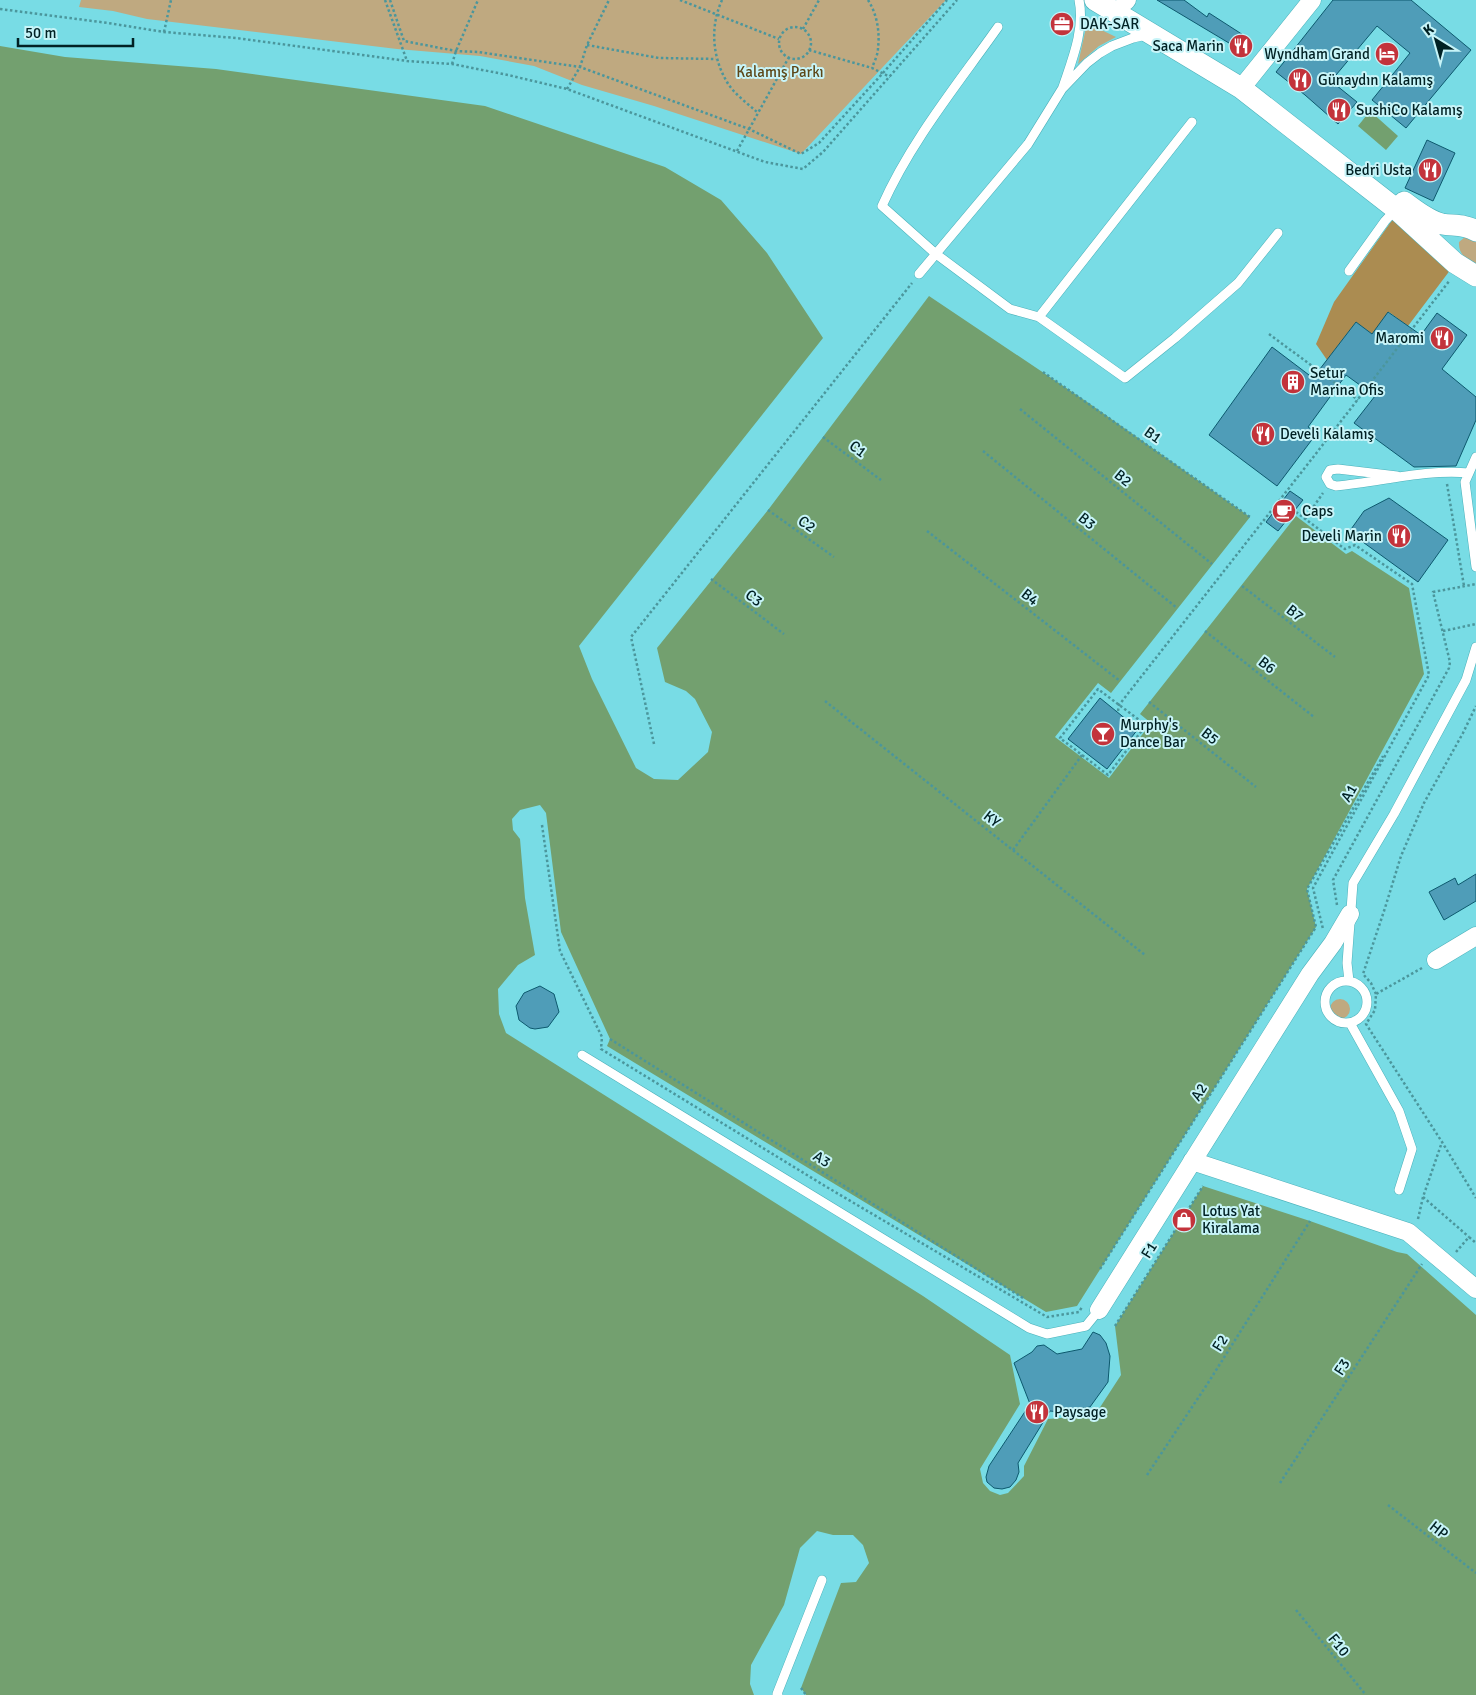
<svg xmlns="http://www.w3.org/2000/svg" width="1476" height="1695" viewBox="0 0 1476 1695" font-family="Signika,sans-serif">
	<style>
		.green { fill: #bfa980 }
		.forest { fill: #ab8c51 }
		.water { fill: #73a06f }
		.building { fill: #4f9db8; stroke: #0d596e }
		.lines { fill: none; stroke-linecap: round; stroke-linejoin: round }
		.service-casing { stroke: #4bb1ba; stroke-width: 10 }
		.minor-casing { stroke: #4bb1ba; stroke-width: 19 }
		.tertiary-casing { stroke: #4bb1ba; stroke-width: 22 }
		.path { stroke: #4b969c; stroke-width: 2.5; stroke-dasharray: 2.5 2.5; stroke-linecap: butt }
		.service { stroke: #fff; stroke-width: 9 }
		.minor { stroke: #fff; stroke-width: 18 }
		.tertiary { stroke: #fff; stroke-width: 21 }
		.labels { text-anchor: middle; stroke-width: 4; stroke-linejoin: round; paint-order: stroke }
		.poi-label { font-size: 15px; fill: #012124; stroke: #c7f4f8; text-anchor: start }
		.park-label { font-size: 15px; fill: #5d4718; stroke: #c7f4f8 }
		.street-label { font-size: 15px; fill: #012124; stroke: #c7f4f8 }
	</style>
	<rect width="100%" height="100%" fill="#78dce5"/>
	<!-- green -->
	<path class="green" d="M81,0h865l-145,154 -147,-48 -72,-21 -48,-19 -54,-10 -83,-7 -250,-30 -34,-8 -34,-4z
		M1087,23l29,14 -17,9 -21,18z
		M1465,237l11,3v27c-9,-7 -18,-13 -17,-25z
		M1330 1009a10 10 0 1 1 20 0a10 10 0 1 1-20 0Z"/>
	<!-- forest -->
	<path class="forest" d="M1393,219l58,50 -43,57 -19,-14 -17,22 -16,-12 -29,38 -11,-16 18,-42z"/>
	<!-- water -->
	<path class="water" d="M0,46l65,11 151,12 269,37 180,61 56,33 46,53 56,85 -244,308 13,33 44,89 18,11 24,1 30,-28 4,-20 -17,-33 -9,-8 -21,-9 -8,-34 111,-138 161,-214 161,108 160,113 -139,176 -13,-10 -43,54 54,41 42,-55 -11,-9 156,-198 50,38 6,-3 57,37 15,86 -117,215 9,38 -239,379 -31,6 -439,-266 3,-7 -49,-107 -15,-119 -6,-8 -20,5 -8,9 1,11 7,9 5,59 10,57 -17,10 -20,24 1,25 7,19 417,263 87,59 10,49 -40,65 3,14 7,8 10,4 8,-2 16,-17v-10l24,-47 47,-4 26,-40 -6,-49 88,-140 107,35 87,31 10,2 69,61v380h-670l-5,-7 40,-105 15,-1 13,-19 -6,-18 -10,-10h-20l-16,-4 -17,17 -16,57 -33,60 -1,19 4,11h-754z
		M1370,111l28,25 -12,14 -28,-24z"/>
	<!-- building -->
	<path class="building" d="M1157,0h27l23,17 2,-4 42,27 -7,12z
		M1333,0h78l60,50 -65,78 -34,-28 38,-47 -33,-27 -46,55 26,21 -19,22 -33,-29 -29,-23z
		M1427,140l28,13 -22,48 -28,-13z
		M1388,312l33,23 16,-22 30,22 -25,34 34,28v23l-20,46 -42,1 -60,-44 21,-27 -29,-21 -38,52 9,6 -40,53 -68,-51 63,-88 41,31 43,-56 16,12z
		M1290,491l13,9 -25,31 -12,-9z
		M1389,498l59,42 -30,42 -69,-50 15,-21z
		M1100,698l38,31 -31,40 -39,-30z
		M1476,874v27l-32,19 -15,-28 26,-14 3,7z
		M540,986l14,8 5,18 -11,15 -13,2 -5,-1 -11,-8 -3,-14 8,-13z
		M1093,1332l7,3 6,8 4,13 -2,26 -18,25 -30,5 -10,-1 -32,52 1,9 -3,8 -6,7 -8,2 -8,-1 -7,-6 -1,-5 3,-11 41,-62 -16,-41 18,-11 5,-6 7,-1 13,9 25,-5z"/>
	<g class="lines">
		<!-- service casing -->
		<g class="service-casing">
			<path id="service" d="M998,27c-41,58 -87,114 -116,179l54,48 74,55 29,8 153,-195
				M1063,87c9,-27 22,-58 16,-87
				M1349,271l36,-50 11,-12
				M919,274l109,-130 34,-55 25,-26 13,-10 12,-7 21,-8 13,-3
				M1039,317l86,61 50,-40 63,-55 40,-50
				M1476,457l-11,25 11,85
				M1397,476l-59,-7 -8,1 -4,7 4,7 6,2c45,-4 88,-17 133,-13
				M1325 1002a21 21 0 1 1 42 0a21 21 0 1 1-42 0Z
				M1349,981l-2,-18 6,-80 41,-69 72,-134 10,-33
				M1350,1023l49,88 13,38 -13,41
				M582,1055l447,273 18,6 39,-8 13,-16
				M778,1695l-1,-1 45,-114"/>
		</g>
		<!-- minor casing -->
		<g class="minor-casing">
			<path id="minor" d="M1125,2l2,-2
				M1247,81l65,-81
				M1436,960l40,-24
				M1192,1161l216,71 68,57
				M1099,1310l211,-336 23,-31 17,-29"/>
		</g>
		<!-- tertiary casing -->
		<g class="tertiary-casing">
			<path id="tertiary" d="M1095,0l146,88 155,121 59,54 21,13
				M1404,202c11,8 24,19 38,22 12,2 23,0 34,7"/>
		</g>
		<!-- path -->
		<path class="path" d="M385,0l22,61
			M390,0l14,41 52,10 22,1 102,15 169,62 52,25 18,-11 64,-70 64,-73
			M680,0l99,39
			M722,0c-12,26 -10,57 5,82 7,12 20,21 30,30
			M868,0c9,14 12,32 10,48 0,7 -4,14 -6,20
			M0,9l108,14 56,9 72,6 171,23 45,3 56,11 59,14 198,73 38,7 20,-17 134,-152
			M779 43a16 16 0 1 1 32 0a16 16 0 1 1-32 0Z
			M803,29l16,-29
			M164,32l7,-32
			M587,45l72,13 57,1
			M809,50l63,18 18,9
			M452,64l4,-13 22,-51
			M567,89l13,-22 7,-22 22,-45
			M737,151l52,-94
			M1269,334l89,66
			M1043,372l207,145
			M1020,409l192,155
			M823,437l58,43
			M983,451l194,157
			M1447,484l17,102
			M768,510l66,47
			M1296,512l49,37 10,-4 57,39 17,91 -116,213 10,41
			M1305,519l18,-26
			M927,531l193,150
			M711,579l73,55
			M1242,586l93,71
			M1205,631l109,86
			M1443,631l33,-7
			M825,701l320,254
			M1149,702l107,85
			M1118,711l1,-6 192,-245 139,-180
			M654,744l-23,-107 281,-354
			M542,825l18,126 42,86 -1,12 224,137 222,131 32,-5 3,-5
			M1013,850l69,-95 -22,-17 38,-49 48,36 -38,50 -26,-20
			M1337,905l-4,-25 116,-212 1,-6 -17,-70 43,-8
			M1422,968l-46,26 -1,16 -9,14 76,118 34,56
			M1376,994l-5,-11 -8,-9 22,-66 16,-52 23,-53 39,-70 13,-27
			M610,1039l413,259
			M1423,1197l46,40
			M1418,1219l5,-22 19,-55
			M1456,1252l13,-15 7,6
			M1100,1269l216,-342 -9,-38 76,-133
			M1115,1326l88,-140
			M1147,1475l61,-92 102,-162
			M1280,1483l142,-219
			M1388,1505l88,68
			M1296,1610l70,85
			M801,1688l5,7"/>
		<!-- service -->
		<use href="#service" class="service"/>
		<!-- minor -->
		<use href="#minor" class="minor"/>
		<!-- tertiary -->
		<use href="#tertiary" class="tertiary"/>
	</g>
	<!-- icons -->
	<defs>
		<g id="office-disc" transform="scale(1.25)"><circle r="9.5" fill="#c3333b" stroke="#c7f4f8"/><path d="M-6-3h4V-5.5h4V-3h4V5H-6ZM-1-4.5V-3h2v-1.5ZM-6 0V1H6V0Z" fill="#fff"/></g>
		<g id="restaurant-disc" transform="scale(1.25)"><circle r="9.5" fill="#c3333b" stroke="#c7f4f8"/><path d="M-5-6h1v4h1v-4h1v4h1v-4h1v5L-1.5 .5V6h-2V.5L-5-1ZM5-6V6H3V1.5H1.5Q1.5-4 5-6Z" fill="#fff"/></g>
		<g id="hotel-disc" transform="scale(1.25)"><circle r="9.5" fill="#c3333b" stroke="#c7f4f8"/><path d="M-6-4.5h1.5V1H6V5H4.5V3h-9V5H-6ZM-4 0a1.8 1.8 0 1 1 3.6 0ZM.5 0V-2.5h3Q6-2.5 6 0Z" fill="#fff"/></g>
		<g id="building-disc" transform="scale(1.25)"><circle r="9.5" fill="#c3333b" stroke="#c7f4f8"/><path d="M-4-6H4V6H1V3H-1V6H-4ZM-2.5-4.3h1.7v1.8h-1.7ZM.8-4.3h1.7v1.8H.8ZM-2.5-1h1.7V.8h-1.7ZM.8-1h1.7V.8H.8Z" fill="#fff"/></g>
		<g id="cafe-disc" transform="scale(1.25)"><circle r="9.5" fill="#c3333b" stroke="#c7f4f8"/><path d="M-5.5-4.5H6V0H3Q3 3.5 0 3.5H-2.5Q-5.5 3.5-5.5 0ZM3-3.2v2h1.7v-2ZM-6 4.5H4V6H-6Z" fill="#fff"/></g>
		<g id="bar-disc" transform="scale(1.25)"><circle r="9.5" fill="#c3333b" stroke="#c7f4f8"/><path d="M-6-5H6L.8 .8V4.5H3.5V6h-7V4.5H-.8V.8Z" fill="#fff"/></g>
		<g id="shop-disc" transform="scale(1.25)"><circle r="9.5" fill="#c3333b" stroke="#c7f4f8"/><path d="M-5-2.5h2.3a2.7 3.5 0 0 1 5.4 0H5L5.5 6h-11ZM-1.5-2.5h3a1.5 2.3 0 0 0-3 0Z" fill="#fff"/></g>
	</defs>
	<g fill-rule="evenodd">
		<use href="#office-disc" x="1062" y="24"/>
		<use href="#restaurant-disc" x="1241" y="46"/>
		<use href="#hotel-disc" x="1387" y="54"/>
		<use href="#restaurant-disc" x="1300" y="80"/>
		<use href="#restaurant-disc" x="1339" y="110"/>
		<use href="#restaurant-disc" x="1430" y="170"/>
		<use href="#restaurant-disc" x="1442" y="338"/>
		<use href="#building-disc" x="1293" y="382"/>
		<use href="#restaurant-disc" x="1263" y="434"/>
		<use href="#cafe-disc" x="1284" y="511"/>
		<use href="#restaurant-disc" x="1399" y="536"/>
		<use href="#bar-disc" x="1103" y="734"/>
		<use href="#shop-disc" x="1184" y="1220"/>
		<use href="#restaurant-disc" x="1037" y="1412"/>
	</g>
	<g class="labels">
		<!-- poi labels -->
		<g class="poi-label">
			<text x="1080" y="29">DAK-SAR</text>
			<text x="1224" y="51" text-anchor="end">Saca Marin</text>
			<text x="1370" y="59" text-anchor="end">Wyndham Grand</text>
			<text x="1318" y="85">Günaydın Kalamış</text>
			<text x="1356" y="115">SushiCo Kalamış</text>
			<text x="1412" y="175" text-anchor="end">Bedri Usta</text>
			<text x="1424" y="343" text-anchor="end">Maromi</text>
			<text x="1310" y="378">Setur<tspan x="1310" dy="17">Marina Ofis</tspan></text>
			<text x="1280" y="439">Develi Kalamış</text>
			<text x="1302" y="516">Caps</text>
			<text x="1382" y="541" text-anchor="end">Develi Marin</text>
			<text x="1120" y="730">Murphy's<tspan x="1120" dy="17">Dance Bar</tspan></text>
			<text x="1202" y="1216">Lotus Yat<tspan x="1202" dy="17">Kiralama</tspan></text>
			<text x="1054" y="1417">Paysage</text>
		</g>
		<!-- park labels -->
		<g class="park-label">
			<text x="780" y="77">Kalamış Parkı</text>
		</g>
		<!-- street labels -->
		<g class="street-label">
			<text transform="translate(1153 435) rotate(35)" y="5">B1</text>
			<text transform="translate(858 449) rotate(37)" y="5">C1</text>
			<text transform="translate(1123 478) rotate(39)" y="5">B2</text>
			<text transform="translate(1087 521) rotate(39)" y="5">B3</text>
			<text transform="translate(807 524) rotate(36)" y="5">C2</text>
			<text transform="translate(1030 597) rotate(38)" y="5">B4</text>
			<text transform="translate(754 598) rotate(37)" y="5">C3</text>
			<text transform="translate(1295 613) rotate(38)" y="5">B7</text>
			<text transform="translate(1267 665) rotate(38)" y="5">B6</text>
			<text transform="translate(1210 736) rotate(38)" y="5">B5</text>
			<text transform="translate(1349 793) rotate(-60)" y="5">A1</text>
			<text transform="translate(992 819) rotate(38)" y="5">KY</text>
			<text transform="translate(1199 1092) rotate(-58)" y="5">A2</text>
			<text transform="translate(822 1159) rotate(32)" y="5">A3</text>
			<text transform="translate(1149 1250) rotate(-58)" y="5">F1</text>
			<text transform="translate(1220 1343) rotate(-58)" y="5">F2</text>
			<text transform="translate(1342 1367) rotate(-57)" y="5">F3</text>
			<text transform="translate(1439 1530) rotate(38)" y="5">HP</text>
			<text transform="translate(1339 1645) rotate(51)" y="5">F10</text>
		</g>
	</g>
	<!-- north arrow -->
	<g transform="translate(1436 40) rotate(323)" stroke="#c7f4f8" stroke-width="4" paint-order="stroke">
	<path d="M0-4L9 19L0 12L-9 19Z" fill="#012124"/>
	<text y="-8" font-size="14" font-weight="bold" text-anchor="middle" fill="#012124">K</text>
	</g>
	<!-- scale -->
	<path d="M18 38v8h115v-8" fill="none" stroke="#012124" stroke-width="2.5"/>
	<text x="25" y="38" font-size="15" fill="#012124" stroke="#c7f4f8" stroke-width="4" paint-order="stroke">50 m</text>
</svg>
